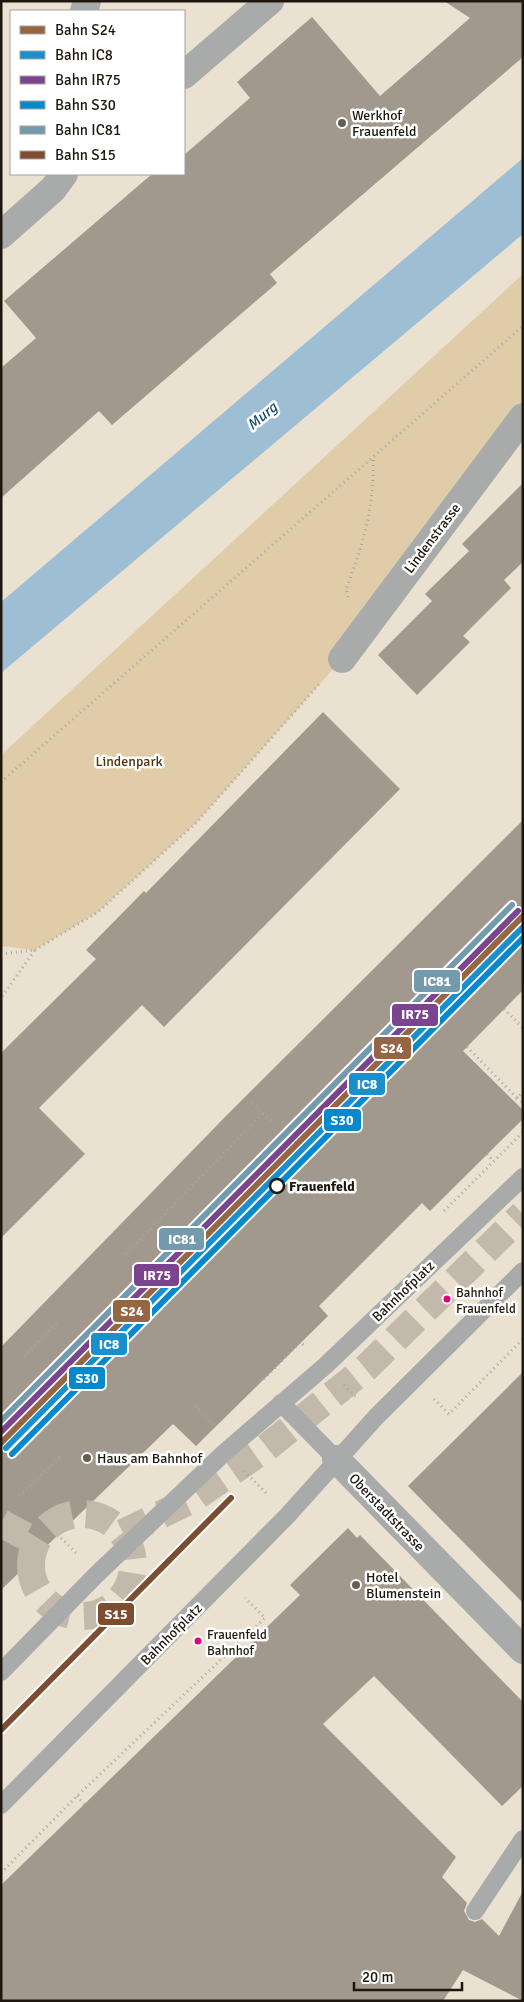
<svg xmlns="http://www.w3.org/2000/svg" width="524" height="2002" viewBox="0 0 524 2002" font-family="Signika,sans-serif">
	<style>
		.green { fill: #e1ccaa }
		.water { fill: #9ebfd3 }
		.building { fill: #a1998d }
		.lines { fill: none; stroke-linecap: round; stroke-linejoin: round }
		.primary-tunnel { stroke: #c2b9aa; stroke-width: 28; stroke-dasharray: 28 14; stroke-linecap: butt }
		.path { stroke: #a6a6a1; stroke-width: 3; stroke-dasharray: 1 4; stroke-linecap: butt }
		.service { stroke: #a8abaa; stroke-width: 18 }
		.minor { stroke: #a8abaa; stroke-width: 28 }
		.rail-1-casing { stroke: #fff; stroke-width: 10 }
		.rail-2-casing { stroke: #fff; stroke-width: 10 }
		.rail-3-casing { stroke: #fff; stroke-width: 10 }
		.rail-4-casing { stroke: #fff; stroke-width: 10 }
		.rail-5-casing { stroke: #fff; stroke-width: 10 }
		.rail-6-casing { stroke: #fff; stroke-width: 10 }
		.rail-1 { stroke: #946644; stroke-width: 6 }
		.rail-2 { stroke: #1a8fce; stroke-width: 6 }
		.rail-3 { stroke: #7a448f; stroke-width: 6 }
		.rail-4 { stroke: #0588cc; stroke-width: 6 }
		.rail-5 { stroke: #749aae; stroke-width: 6 }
		.rail-6 { stroke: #7d4d31; stroke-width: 6 }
		.poi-dot { fill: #665e52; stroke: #fff; stroke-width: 2 }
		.stop-dot { fill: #fff; stroke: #1e170d; stroke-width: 2.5 }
		.bus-dot { fill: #e5007d; stroke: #fff; stroke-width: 2 }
		.labels { text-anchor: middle; stroke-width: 5; stroke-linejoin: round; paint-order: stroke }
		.bus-label { font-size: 13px; fill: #1e170d; stroke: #fff; text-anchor: start }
		.poi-label { font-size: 14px; fill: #1e170d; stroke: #fff; text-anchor: start }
		.street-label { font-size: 14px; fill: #1e170d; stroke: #fff }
		.park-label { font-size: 14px; fill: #4c350d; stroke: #fff }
		.stop-label { font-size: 14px; font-weight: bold; fill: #1e170d; stroke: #fff; text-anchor: start }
		.water-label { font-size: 15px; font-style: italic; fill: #0e4f71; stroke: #fff }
		.line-badge { stroke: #fff; stroke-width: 2 }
		.badge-label { font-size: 14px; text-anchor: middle; font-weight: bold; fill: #fff }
	</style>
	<rect width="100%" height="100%" fill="#ebe1d1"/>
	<!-- green -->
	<path class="green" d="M523,274v143l-181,242 -145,163 -99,90 -63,38 -34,-4v-191z"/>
	<!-- water -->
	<path class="water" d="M523,158v76l-522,439v-71z"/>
	<!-- building -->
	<path class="building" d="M444,1h79v56l-253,217 7,9 -165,142 -13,-14 -98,87v-130l35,-30 -32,-37 148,-127h32v-19l66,-57 -13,-16 75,-65 68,79 90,-78z
		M523,483v79l-19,18 7,8 -48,48 7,6 -53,53 -39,-40 54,-54 -7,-7 44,-43 -7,-7z
		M323,712l77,77 -236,238 -22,-22 -103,103 46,46 -84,84v-185l95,-94 -10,-9 58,-59 2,2z
		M523,820v170l-60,61 60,59v9l-93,92 -8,-8 -103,103 9,10 -132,130 -23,-22 -172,166v-243l225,-231z
		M523,1372v231l-115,-117z
		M348,1528l9,10 3,-3 163,167v84l-21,20 -128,-130 -51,48 133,133 -14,20 25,26 -3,8 5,9 6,2 7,-3 17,17 24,-45v110l-60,-31 -20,31h-442v-116l299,-290 -10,-10z"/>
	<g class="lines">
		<!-- primary-tunnel -->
		<path class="primary-tunnel" d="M31 1565a51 51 0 1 1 102 0a51 51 0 1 1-102 0Z
			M1,1523l35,19
			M123,1533l68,-33 75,-52 100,-80 157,-154"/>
		<!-- path -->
		<path class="path" d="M348,597l-2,-8c17,-43 29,-85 27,-131
			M1,782l522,-456
			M35,950l63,-38 99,-90 124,-140
			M1,954l34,-4 -34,48
			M504,1009l19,19
			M467,1047l50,51 6,-6
			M517,1098l6,5
			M252,1103l19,18
			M487,1154l6,7
			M444,1211l79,-79
			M126,1254l137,-141
			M24,1356l35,-35
			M264,1379l36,-37 6,5
			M344,1385l13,13
			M434,1399l15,15 74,-75
			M195,1406l19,19
			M244,1471l24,24
			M19,1496l42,-40
			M61,1538l17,17
			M77,1796l7,8
			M1,1873l76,-77 188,-178 -20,-20"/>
		<!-- service -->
		<path class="service" d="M281,1403l55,56
			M1,1672l95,-97 129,-123 100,-86 198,-189
			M1,1805l287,-290 88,-98 147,-146
			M475,1911l48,-72"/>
		<!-- minor -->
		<path class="minor" d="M84,11l3,-10
			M184,75l86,-74
			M1,235l52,-46 11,-15
			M342,659l181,-242
			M336,1459l187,191"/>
		<!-- rail-1 casing -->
		<g class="rail-1-casing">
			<path id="rail-1" d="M1,1443l522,-527"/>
		</g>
		<!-- rail-2 casing -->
		<g class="rail-2-casing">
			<path id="rail-2" d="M6,1448l517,-521"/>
		</g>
		<!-- rail-3 casing -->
		<g class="rail-3-casing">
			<path id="rail-3" d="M1,1432l517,-521"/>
		</g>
		<!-- rail-4 casing -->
		<g class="rail-4-casing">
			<path id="rail-4" d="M12,1454l511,-516"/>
		</g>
		<!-- rail-5 casing -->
		<g class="rail-5-casing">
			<path id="rail-5" d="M1,1421l511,-516"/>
		</g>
		<!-- rail-6 casing -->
		<g class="rail-6-casing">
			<path id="rail-6" d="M1,1730l230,-232"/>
		</g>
		<!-- rail-1 -->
		<use href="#rail-1" class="rail-1"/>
		<!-- rail-2 -->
		<use href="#rail-2" class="rail-2"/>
		<!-- rail-3 -->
		<use href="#rail-3" class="rail-3"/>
		<!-- rail-4 -->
		<use href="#rail-4" class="rail-4"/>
		<!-- rail-5 -->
		<use href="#rail-5" class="rail-5"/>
		<!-- rail-6 -->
		<use href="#rail-6" class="rail-6"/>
	</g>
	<!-- markers -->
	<g class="poi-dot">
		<circle cx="342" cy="123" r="5"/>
		<circle cx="87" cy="1458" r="5"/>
		<circle cx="356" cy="1585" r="5"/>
	</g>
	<circle class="stop-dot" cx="277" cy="1186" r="7"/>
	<g class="bus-dot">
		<circle cx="447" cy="1299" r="4.5"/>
		<circle cx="198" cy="1641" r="4.5"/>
	</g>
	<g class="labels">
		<!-- bus labels -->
		<g class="bus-label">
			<text x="456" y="1297">Bahnhof<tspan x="456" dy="16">Frauenfeld</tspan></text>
			<text x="207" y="1639">Frauenfeld<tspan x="207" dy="16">Bahnhof</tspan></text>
		</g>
		<!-- poi labels -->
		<g class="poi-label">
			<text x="352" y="120">Werkhof<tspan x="352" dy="16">Frauenfeld</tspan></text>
			<text x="97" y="1463">Haus am Bahnhof</text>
			<text x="366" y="1582">Hotel<tspan x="366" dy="16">Blumenstein</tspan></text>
		</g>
		<!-- street labels -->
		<g class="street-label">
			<text transform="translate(432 538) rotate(-53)" y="5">Lindenstrasse</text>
			<text transform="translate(403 1291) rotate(-44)" y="5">Bahnhofplatz</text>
			<text transform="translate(387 1512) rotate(46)" y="5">Oberstadtstrasse</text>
			<text transform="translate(171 1634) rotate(-45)" y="5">Bahnhofplatz</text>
		</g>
		<!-- park labels -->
		<g class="park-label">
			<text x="129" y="766">Lindenpark</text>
		</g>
		<!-- stop labels -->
		<g class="stop-label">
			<text x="289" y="1191">Frauenfeld</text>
		</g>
		<!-- water labels -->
		<g class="water-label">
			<text transform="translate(262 416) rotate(-40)" y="5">Murg</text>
		</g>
	</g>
	<g class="line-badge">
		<rect x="413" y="969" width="48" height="24" rx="5" fill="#749aae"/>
		<rect x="391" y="1003" width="48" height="24" rx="5" fill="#7a448f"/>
		<rect x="373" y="1036" width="39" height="24" rx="5" fill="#946644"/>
		<rect x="348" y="1072" width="38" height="24" rx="5" fill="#1a8fce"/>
		<rect x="323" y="1108" width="39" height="24" rx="5" fill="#0588cc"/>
		<rect x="158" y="1227" width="47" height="24" rx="5" fill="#749aae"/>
		<rect x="133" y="1263" width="47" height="24" rx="5" fill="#7a448f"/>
		<rect x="112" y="1299" width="39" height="24" rx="5" fill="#946644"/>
		<rect x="90" y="1332" width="38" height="24" rx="5" fill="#1a8fce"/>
		<rect x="68" y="1366" width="38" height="24" rx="5" fill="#0588cc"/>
		<rect x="97" y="1602" width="38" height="24" rx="5" fill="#7d4d31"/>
	</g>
	<g class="badge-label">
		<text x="437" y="986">IC81</text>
		<text x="415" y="1019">IR75</text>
		<text x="392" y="1053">S24</text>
		<text x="367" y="1089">IC8</text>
		<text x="342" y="1125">S30</text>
		<text x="182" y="1244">IC81</text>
		<text x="157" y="1280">IR75</text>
		<text x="132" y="1316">S24</text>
		<text x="109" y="1349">IC8</text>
		<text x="87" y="1383">S30</text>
		<text x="116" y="1619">S15</text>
	</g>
	<!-- border -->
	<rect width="524" height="2002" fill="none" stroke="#1e170d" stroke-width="5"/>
	<!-- legend -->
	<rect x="10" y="10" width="175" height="165" fill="#ffffff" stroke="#a5a29e"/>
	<rect x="20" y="26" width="25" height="8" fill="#946644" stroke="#a5a29e"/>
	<text x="55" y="35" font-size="15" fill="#1e170d">Bahn S24</text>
	<rect x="20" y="51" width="25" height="8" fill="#1a8fce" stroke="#a5a29e"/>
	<text x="55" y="60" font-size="15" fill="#1e170d">Bahn IC8</text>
	<rect x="20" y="76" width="25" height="8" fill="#7a448f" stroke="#a5a29e"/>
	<text x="55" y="85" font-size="15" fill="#1e170d">Bahn IR75</text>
	<rect x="20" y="101" width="25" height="8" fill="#0588cc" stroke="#a5a29e"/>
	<text x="55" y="110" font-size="15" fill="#1e170d">Bahn S30</text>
	<rect x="20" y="126" width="25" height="8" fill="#749aae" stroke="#a5a29e"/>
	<text x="55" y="135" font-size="15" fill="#1e170d">Bahn IC81</text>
	<rect x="20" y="151" width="25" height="8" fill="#7d4d31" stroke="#a5a29e"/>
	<text x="55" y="160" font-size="15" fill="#1e170d">Bahn S15</text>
	<!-- scale -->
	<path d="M354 1982v8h108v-8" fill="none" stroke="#1e170d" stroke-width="2.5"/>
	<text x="362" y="1982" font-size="15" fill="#1e170d" stroke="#ffffff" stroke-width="4" paint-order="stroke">20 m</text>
</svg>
